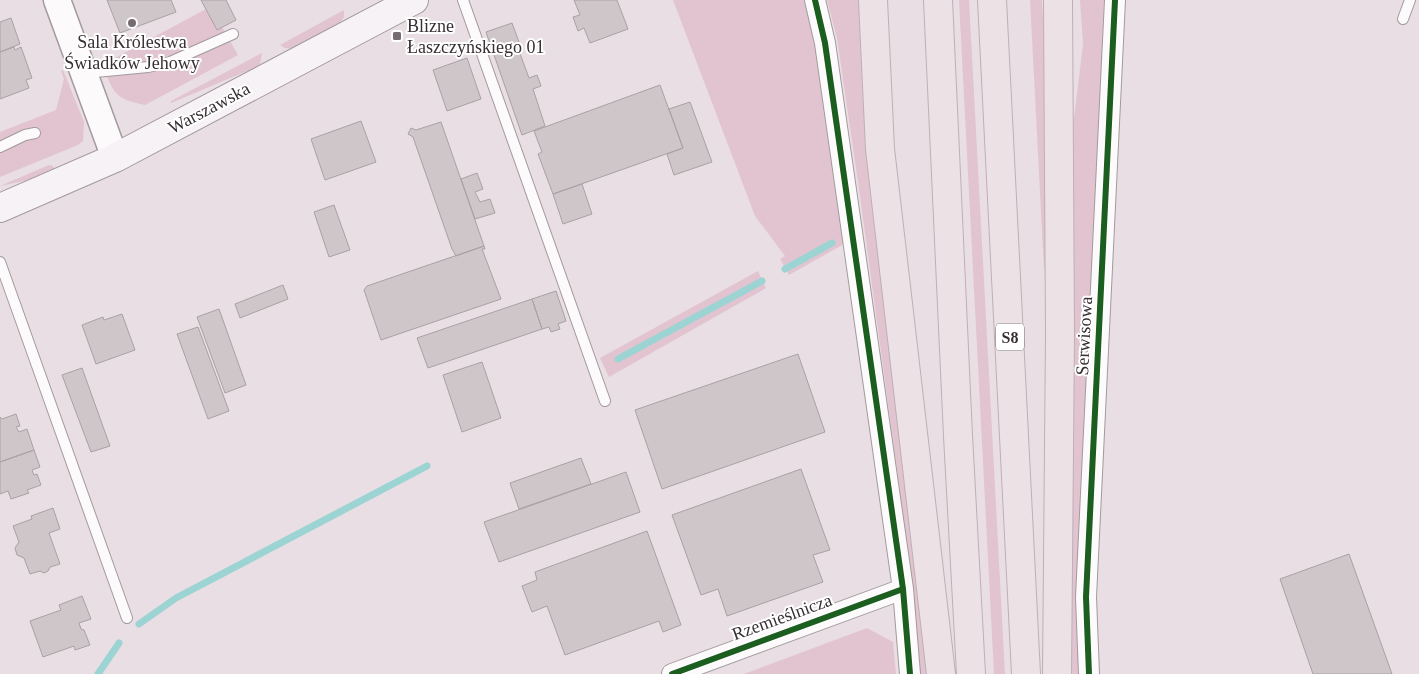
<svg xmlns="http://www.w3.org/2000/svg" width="1419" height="674" viewBox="0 0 1419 674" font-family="'Times New Roman',serif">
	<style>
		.green { fill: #e1c4d0 }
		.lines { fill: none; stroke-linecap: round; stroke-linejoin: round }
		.stream { stroke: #9bd4d3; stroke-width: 7 }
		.building { fill: #cec6c9; stroke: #a9a1a4 }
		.service-casing { stroke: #a29a9d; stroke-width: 12 }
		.minor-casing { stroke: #a29a9d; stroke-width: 22 }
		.tertiary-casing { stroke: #a29a9d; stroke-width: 29 }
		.secondary-casing { stroke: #a29a9d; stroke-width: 30 }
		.motorway-casing { stroke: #beafb6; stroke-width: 30 }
		.service { stroke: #fcfafb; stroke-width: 10 }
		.minor { stroke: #fcfafb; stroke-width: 20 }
		.tertiary { stroke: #fcfafb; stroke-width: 26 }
		.secondary { stroke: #f7f2f5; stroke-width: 28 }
		.motorway { stroke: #ece2e6; stroke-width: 28 }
		.cycleway-casing { stroke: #fff; stroke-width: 9 }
		.cycleway { stroke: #1b5e20; stroke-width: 6 }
		.poi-dot { fill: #756c70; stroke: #fff; stroke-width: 2 }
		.labels { text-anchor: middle; stroke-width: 4; stroke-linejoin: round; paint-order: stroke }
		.shield { fill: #fff; stroke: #736d70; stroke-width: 1 }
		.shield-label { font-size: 16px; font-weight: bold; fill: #372f32 }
		.poi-label { font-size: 18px; fill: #372f32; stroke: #fff; text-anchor: start }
		.street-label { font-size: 18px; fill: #372f32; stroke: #fff }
	</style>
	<rect width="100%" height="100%" fill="#e9dee3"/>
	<!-- green -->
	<path class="green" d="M673,0h133l11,48 27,196 -55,31 -9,-16 5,-3 -30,-40z
		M827,0h37l65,674h-10l-4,-64 -12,-96 -44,-325 -22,-151z
		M959,0h10l36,674h-11z
		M1030,0h12l7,122 -1,147h-4z
		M1080,0h24l-11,300 -16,288 2,86h-13l6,-539 11,-91z
		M206,9l11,21 5,-3 16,28 -93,50c-32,-7 -30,-11 -43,-40z
		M344,10v7l-7,10 -43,22 -9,-1 -5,-3z
		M262,53l-2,11 -6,4 -83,35v-2z
		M63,70l21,52 -1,19 -5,4 -78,32v-45l56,-22 8,-31 -3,-8z
		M49,165l4,1 2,4 -21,9 -34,7z
		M758,271l8,17 -157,89 -9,-19z
		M867,628l26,14 3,32h-152z"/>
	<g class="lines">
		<!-- stream -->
		<path class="stream" d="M785,269l47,-26
			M618,359l144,-78
			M139,624l37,-26 251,-132
			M98,674l21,-31"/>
	</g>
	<!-- building -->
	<path class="building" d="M107,0h64l5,12 -56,21z
		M201,0h25l10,20 -19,10z
		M574,0h43l11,29 -38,14 -6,-15 -6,3 -5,-14 7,-2z
		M11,18l9,26 -20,8v-30z
		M512,23l7,19 -3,1 13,35 8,-3 4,11 -8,3 12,37 -23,9 -36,-103z
		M14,47l1,3 6,-3 11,31 -6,2 3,8 -29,11v-47z
		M467,58l14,41 -34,12 -14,-41z
		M660,85l23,63 -130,46 -15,-40 4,-2 -8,-21z
		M690,102l22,60 -38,13 -7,-21 16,-6 -14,-39z
		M361,121l15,41 -51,18 -14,-41z
		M441,122l43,124 -28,10 -4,-7 -39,-112 -5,-3 3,-6 5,2z
		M477,173l6,16 -8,3 5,10 10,-3 5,14 -20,6 -14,-40z
		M582,184l10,30 -29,10 -10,-30z
		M334,205l16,45 -21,7 -15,-45z
		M484,246l1,3h-3l19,50 -120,41 -17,-50 3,-4z
		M283,285l5,14 -48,19 -5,-14z
		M556,291l10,30 -8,3 2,5 -9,3 -2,-5 -7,2 -10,-30z
		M532,299l10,30 -114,39 -11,-30z
		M219,309l27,76 -21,8 -28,-76z
		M122,314l13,36 -39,14 -14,-39 21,-8 1,3z
		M198,327l31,84 -21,8 -31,-85z
		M798,354l27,78 -163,57 -27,-79z
		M482,362l19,56 -39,14 -19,-57z
		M82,368l28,78 -19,6 -29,-77z
		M16,414l4,12 -4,1 3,5 8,-3 7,21 -34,12v-45l2,2z
		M34,450l6,17 -8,3 2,5 3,-1 4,11 -14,5 2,3 -18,6 -3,-8 -8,3v-32z
		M581,458l10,26 -72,25 -9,-26z
		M801,469l29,81 -17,5 10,27 -96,34 -9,-27 -17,6 -29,-80z
		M626,472l14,40 -141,50 -15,-40z
		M53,508l7,21 -11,4 11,31 -10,3 -2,4 -4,2 -4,-2 -10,3 -6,-16 -7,-3 -2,-7 4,-6 -6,-16 19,-7 -1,-3z
		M647,531l34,94 -18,7 -4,-11 -94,34 -18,-49 -15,6 -10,-26 15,-6 -2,-8z
		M1349,554l43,120h-79l-33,-95z
		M82,596l9,23 -12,4 2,6 3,1 6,15 -15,5 -1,-4 -31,11 -13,-36 31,-11 -2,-5z"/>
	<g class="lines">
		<!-- service casing -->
		<g class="service-casing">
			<path id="service" d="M463,0l142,401
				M1403,19l7,-19
				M85,73l63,-6 22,-5 63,-28
				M0,147l25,-12 10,-2
				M0,262l127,356"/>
		</g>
		<!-- minor casing -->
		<g class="minor-casing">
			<path id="minor" d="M815,0l10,43 78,546 7,85
				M672,674l231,-85
				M1089,674l-3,-77 29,-597"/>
		</g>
		<!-- tertiary casing -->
		<g class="tertiary-casing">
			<path id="tertiary" d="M57,0l58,158"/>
		</g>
		<!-- secondary casing -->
		<g class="secondary-casing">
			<path id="secondary" d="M0,208l115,-50 299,-158"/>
		</g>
		<!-- motorway casing -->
		<g class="motorway-casing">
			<path id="motorway" d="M873,0l7,149 61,525
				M938,0l20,436 13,238
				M992,0l34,674
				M1057,674l3,-339 -2,-335"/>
		</g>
		<!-- service -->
		<use href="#service" class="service"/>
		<!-- minor -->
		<use href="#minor" class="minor"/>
		<!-- tertiary -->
		<use href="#tertiary" class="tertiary"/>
		<!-- secondary -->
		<use href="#secondary" class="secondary"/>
		<!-- motorway -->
		<use href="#motorway" class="motorway"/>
		<!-- cycleway casing -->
		<g class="cycleway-casing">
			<path id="cycleway" d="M815,0l10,43 78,546 7,85
				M672,674l231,-85
				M1089,674l-3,-77 29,-597"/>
		</g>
		<!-- cycleway -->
		<use href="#cycleway" class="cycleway"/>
	</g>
	<!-- markers -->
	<g class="poi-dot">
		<circle cx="132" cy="23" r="5"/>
		<rect x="392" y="31" width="10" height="10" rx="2.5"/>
	</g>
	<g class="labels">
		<!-- shield labels -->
		<rect class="shield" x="996" y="323.5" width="28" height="27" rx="4"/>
		<g class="shield-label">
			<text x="1010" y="343">S8</text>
		</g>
		<!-- poi labels -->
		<g class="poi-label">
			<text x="407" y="32">Blizne<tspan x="407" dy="21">Łaszczyńskiego 01</tspan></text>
			<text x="132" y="48" text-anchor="middle">Sala Królestwa<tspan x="132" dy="21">Świadków Jehowy</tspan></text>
		</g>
		<!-- street labels -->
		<g class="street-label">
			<text transform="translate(209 108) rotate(-28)" y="6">Warszawska</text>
			<text transform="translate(1084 336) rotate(-87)" y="6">Serwisowa</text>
			<text transform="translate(782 617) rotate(-20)" y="6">Rzemieślnicza</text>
		</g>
	</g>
</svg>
